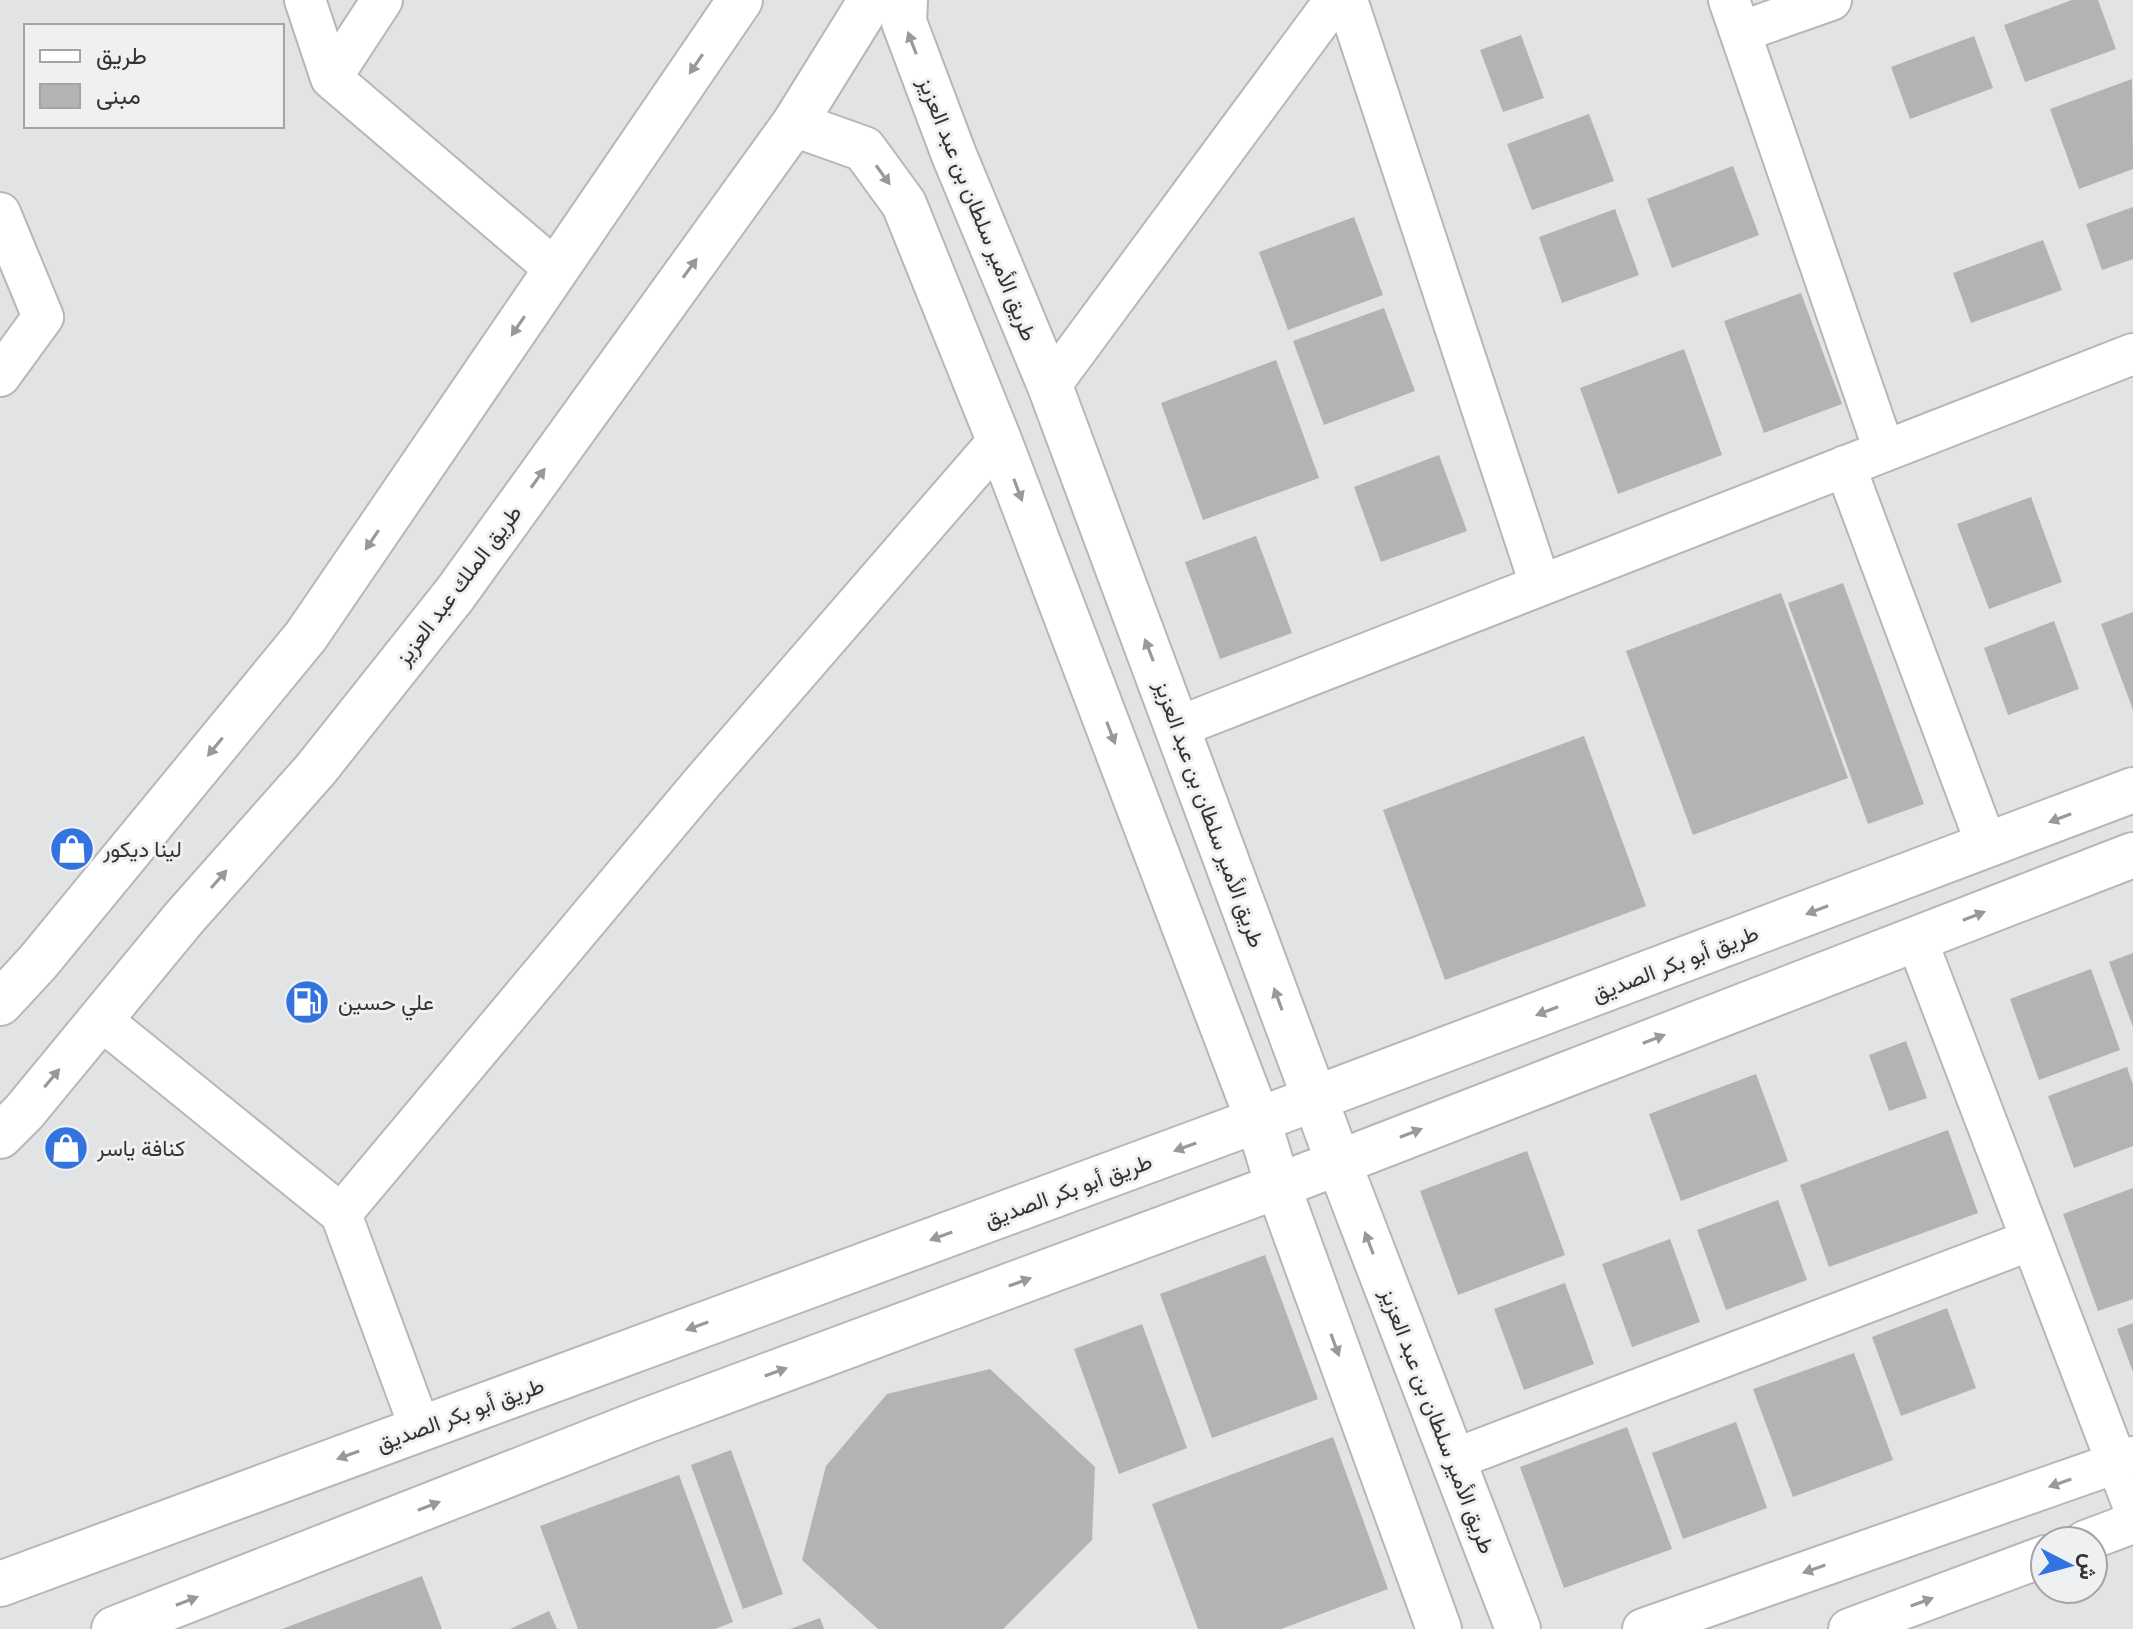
<svg xmlns="http://www.w3.org/2000/svg" width="2133" height="1629" viewBox="0 0 2133 1629" font-family="Figtree,Vazirmatn,sans-serif">
	<style>
		.building { fill: #b2b3b5 }
		.lines { fill: none; stroke-linecap: round; stroke-linejoin: round }
		.street-casing { stroke: #b5b7b9; stroke-width: 44 }
		.secondary-casing { stroke: #b5b7b9; stroke-width: 48 }
		.highway-casing { stroke: #b5b7b9; stroke-width: 48 }
		.street { stroke: #fff; stroke-width: 40 }
		.secondary { stroke: #fff; stroke-width: 44 }
		.highway { stroke: #fff; stroke-width: 44 }
		.oneway { fill: #99999a }
		.labels { text-anchor: middle; stroke-width: 6; stroke-linejoin: round; paint-order: stroke }
		.street-label { font-size: 22px; fill: #333334; stroke: #eff0f2 }
		.poi-label { font-size: 22px; fill: #333334; stroke: #eff0f2; text-anchor: start }
	</style>
	<rect width="100%" height="100%" fill="#e1e3e5"/>
	<!-- building -->
	<path class="building" d="M2072,0h26l18,49 -91,33 -21,-57z
		M1521,35l23,63 -41,14 -23,-62z
		M1974,36l19,52 -83,31 -19,-52z
		M2132,79l1,90 -54,20 -29,-80z
		M1589,114l25,67 -82,29 -25,-66z
		M1733,166l26,69 -87,33 -25,-69z
		M2133,207v52l-31,11 -16,-46z
		M1615,209l24,66 -77,28 -23,-66z
		M1354,217l29,78 -95,35 -29,-78z
		M2043,240l19,50 -91,33 -18,-50z
		M1801,293l41,111 -78,29 -40,-112z
		M1384,308l31,83 -91,34 -31,-84z
		M1684,349l38,106 -104,39 -38,-106z
		M1276,360l43,118 -116,42 -42,-117z
		M1439,455l28,76 -86,31 -27,-75z
		M2031,497l31,85 -73,27 -32,-85z
		M1256,536l36,97 -72,26 -35,-97z
		M1843,583l81,221 -56,20 -80,-221z
		M1781,593l67,185 -155,57 -67,-184z
		M2133,612v98l-32,-86z
		M2054,621l25,68 -71,26 -24,-67z
		M1584,736l62,170 -201,74 -62,-170z
		M2133,953v74l-24,-65z
		M2091,969l29,81 -81,30 -29,-81z
		M1906,1041l21,57 -38,13 -20,-56z
		M2127,1067l6,18v61l-59,22 -26,-72z
		M1756,1074l32,87 -107,40 -32,-87z
		M1948,1130l30,83 -149,54 -29,-82z
		M1527,1151l38,104 -107,40 -38,-104z
		M2133,1188v111l-35,12 -35,-97z
		M1778,1200l29,80 -81,30 -29,-80z
		M1670,1239l30,83 -68,25 -30,-83z
		M1265,1255l53,144 -106,39 -52,-144z
		M1565,1283l29,81 -70,26 -30,-81z
		M1947,1308l29,80 -75,28 -29,-79z
		M2133,1323v49l-16,-43z
		M1142,1324l45,124 -68,26 -45,-125z
		M1854,1353l39,107 -100,37 -40,-108z
		M990,1369l105,98 -3,73 -89,89h-125l-76,-69 24,-94 61,-72z
		M1736,1422l31,86 -84,31 -31,-86z
		M1627,1427l45,122 -108,39 -44,-121z
		M1333,1437l55,152 -107,40h-83l-46,-125z
		M731,1450l52,144 -40,15 -52,-144z
		M679,1475l54,147 -18,7h-137l-38,-103z
		M422,1576l20,53h-160z
		M549,1611l8,18h-47z
		M820,1618l4,11h-34z"/>
	<g class="lines">
		<!-- street casing -->
		<g class="street-casing">
			<path id="street" d="M305,0l26,78 225,192
				M1347,0l193,584
				M1729,0l155,450
				M1740,32l91,-32
				M331,78l51,-78
				M0,213l43,104 -43,59
				M1050,386l285,-386
				M1845,466l142,380
				M1178,727l955,-373
				M1916,938l217,567
				M100,1019l241,195 79,214
				M341,1214l360,-430 298,-344
				M1452,1460l579,-220
				M2085,1541l48,-18
				M1643,1629l490,-172
				M1849,1629l196,-73"/>
		</g>
		<!-- secondary casing -->
		<g class="secondary-casing">
			<path id="secondary" d="M905,0l-1,22 50,133 96,231 288,775 180,468
				M794,124l70,25 40,55 95,236 259,680 20,66 161,443
				M0,1584l1258,-464 875,-330
				M114,1629l531,-208 633,-235 855,-331"/>
		</g>
		<!-- highway casing -->
		<g class="highway-casing">
			<path id="highway" d="M0,1003l38,-41 268,-326 434,-636
				M0,1136l24,-24 160,-194 132,-149 139,-175 339,-470 77,-124"/>
		</g>
		<!-- street -->
		<use href="#street" class="street"/>
		<!-- secondary -->
		<use href="#secondary" class="secondary"/>
		<!-- highway -->
		<use href="#highway" class="highway"/>
	</g>
	<!-- one-way arrows -->
	<defs><path id="oneway-solid" d="M-6-.8H1V-3.2L6.5 0L1 3.2V.8H-6Z" transform="scale(2)"/></defs>
	<g class="oneway">
		<use href="#oneway-solid" transform="translate(912 43) rotate(-111)"/>
		<use href="#oneway-solid" transform="translate(696 64) rotate(124)"/>
		<use href="#oneway-solid" transform="translate(883 175) rotate(54)"/>
		<use href="#oneway-solid" transform="translate(690 268) rotate(-54)"/>
		<use href="#oneway-solid" transform="translate(518 326) rotate(124)"/>
		<use href="#oneway-solid" transform="translate(538 478) rotate(-54)"/>
		<use href="#oneway-solid" transform="translate(1018 490) rotate(69)"/>
		<use href="#oneway-solid" transform="translate(372 540) rotate(124)"/>
		<use href="#oneway-solid" transform="translate(1149 650) rotate(-111)"/>
		<use href="#oneway-solid" transform="translate(1111 733) rotate(69)"/>
		<use href="#oneway-solid" transform="translate(215 747) rotate(129)"/>
		<use href="#oneway-solid" transform="translate(2060 818) rotate(159)"/>
		<use href="#oneway-solid" transform="translate(219 879) rotate(-49)"/>
		<use href="#oneway-solid" transform="translate(1817 910) rotate(159)"/>
		<use href="#oneway-solid" transform="translate(1974 916) rotate(-21)"/>
		<use href="#oneway-solid" transform="translate(1278 999) rotate(-110)"/>
		<use href="#oneway-solid" transform="translate(1547 1011) rotate(159)"/>
		<use href="#oneway-solid" transform="translate(1654 1039) rotate(-21)"/>
		<use href="#oneway-solid" transform="translate(52 1078) rotate(-50)"/>
		<use href="#oneway-solid" transform="translate(1411 1133) rotate(-21)"/>
		<use href="#oneway-solid" transform="translate(1185 1147) rotate(160)"/>
		<use href="#oneway-solid" transform="translate(941 1236) rotate(160)"/>
		<use href="#oneway-solid" transform="translate(1369 1243) rotate(-111)"/>
		<use href="#oneway-solid" transform="translate(1020 1282) rotate(-20)"/>
		<use href="#oneway-solid" transform="translate(697 1326) rotate(160)"/>
		<use href="#oneway-solid" transform="translate(1335 1345) rotate(70)"/>
		<use href="#oneway-solid" transform="translate(776 1372) rotate(-20)"/>
		<use href="#oneway-solid" transform="translate(348 1455) rotate(160)"/>
		<use href="#oneway-solid" transform="translate(2060 1483) rotate(161)"/>
		<use href="#oneway-solid" transform="translate(429 1506) rotate(-21)"/>
		<use href="#oneway-solid" transform="translate(1814 1569) rotate(161)"/>
		<use href="#oneway-solid" transform="translate(187 1601) rotate(-21)"/>
		<use href="#oneway-solid" transform="translate(1922 1602) rotate(-20)"/>
	</g>
	<!-- icons -->
	<defs>
		<g id="shop-disc" transform="scale(2.3)"><circle r="9.5" fill="#3373e0" stroke="#eff0f2"/><path d="M-5-2.5h2.3a2.7 3.5 0 0 1 5.4 0H5L5.5 6h-11ZM-1.5-2.5h3a1.5 2.3 0 0 0-3 0Z" fill="#fff"/></g>
		<g id="fuel-disc" transform="scale(2.3)"><circle r="9.5" fill="#3373e0" stroke="#eff0f2"/><path d="M-5.5-6h7V0h2V4h1.3V-2.5L3-4.5l.8-.8L6-3V5H2.5V1h-1V6h-7ZM-4.2-4.7v3.2H.2V-4.7Z" fill="#fff"/></g>
	</defs>
	<g fill-rule="evenodd">
		<use href="#shop-disc" x="72" y="849"/>
		<use href="#fuel-disc" x="307" y="1002"/>
		<use href="#shop-disc" x="66" y="1148"/>
	</g>
	<g class="labels">
		<!-- street labels -->
		<g class="street-label">
			<text transform="translate(978 209) rotate(68)" y="8">طريق الأمير سلطان بن عبد العزيز</text>
			<text transform="translate(458 585) rotate(-53)" y="8">طريق الملك عبد العزيز</text>
			<text transform="translate(1210 814) rotate(70)" y="8">طريق الأمير سلطان بن عبد العزيز</text>
			<text transform="translate(1675 963) rotate(-21)" y="8">طريق أبو بكر الصديق</text>
			<text transform="translate(1068 1190) rotate(-20)" y="8">طريق أبو بكر الصديق</text>
			<text transform="translate(460 1414) rotate(-20)" y="8">طريق أبو بكر الصديق</text>
			<text transform="translate(1438 1421) rotate(69)" y="8">طريق الأمير سلطان بن عبد العزيز</text>
		</g>
		<!-- poi labels -->
		<g class="poi-label">
			<text x="103" y="857">لينا ديكور</text>
			<text x="338" y="1010">علي حسين</text>
			<text x="97" y="1156">كنافة ياسر</text>
		</g>
	</g>
	<!-- legend -->
	<rect x="24" y="24" width="260" height="104" fill="#eff0f2" stroke="#a4a4a6" stroke-width="2"/>
	<rect x="40" y="50" width="40" height="12" fill="#ffffff" stroke="#a4a4a6" stroke-width="2"/>
	<text x="96" y="64" font-size="24" fill="#333334">طريق</text>
	<rect x="40" y="84" width="40" height="24" fill="#b2b3b5" stroke="#a4a4a6" stroke-width="2"/>
	<text x="96" y="104" font-size="24" fill="#333334">مبنى</text>
	<!-- north arrow -->
	<g transform="translate(2069 1565) rotate(96)"><circle r="38" fill="#eff0f2" stroke="#a4a4a6" stroke-width="2"/>
	<path d="M0-6L14 30L0 20L-14 30Z" fill="#3373e0"/>
	<text y="-12" font-size="22" font-weight="bold" text-anchor="middle" fill="#333334">ش</text>
	</g>
</svg>
